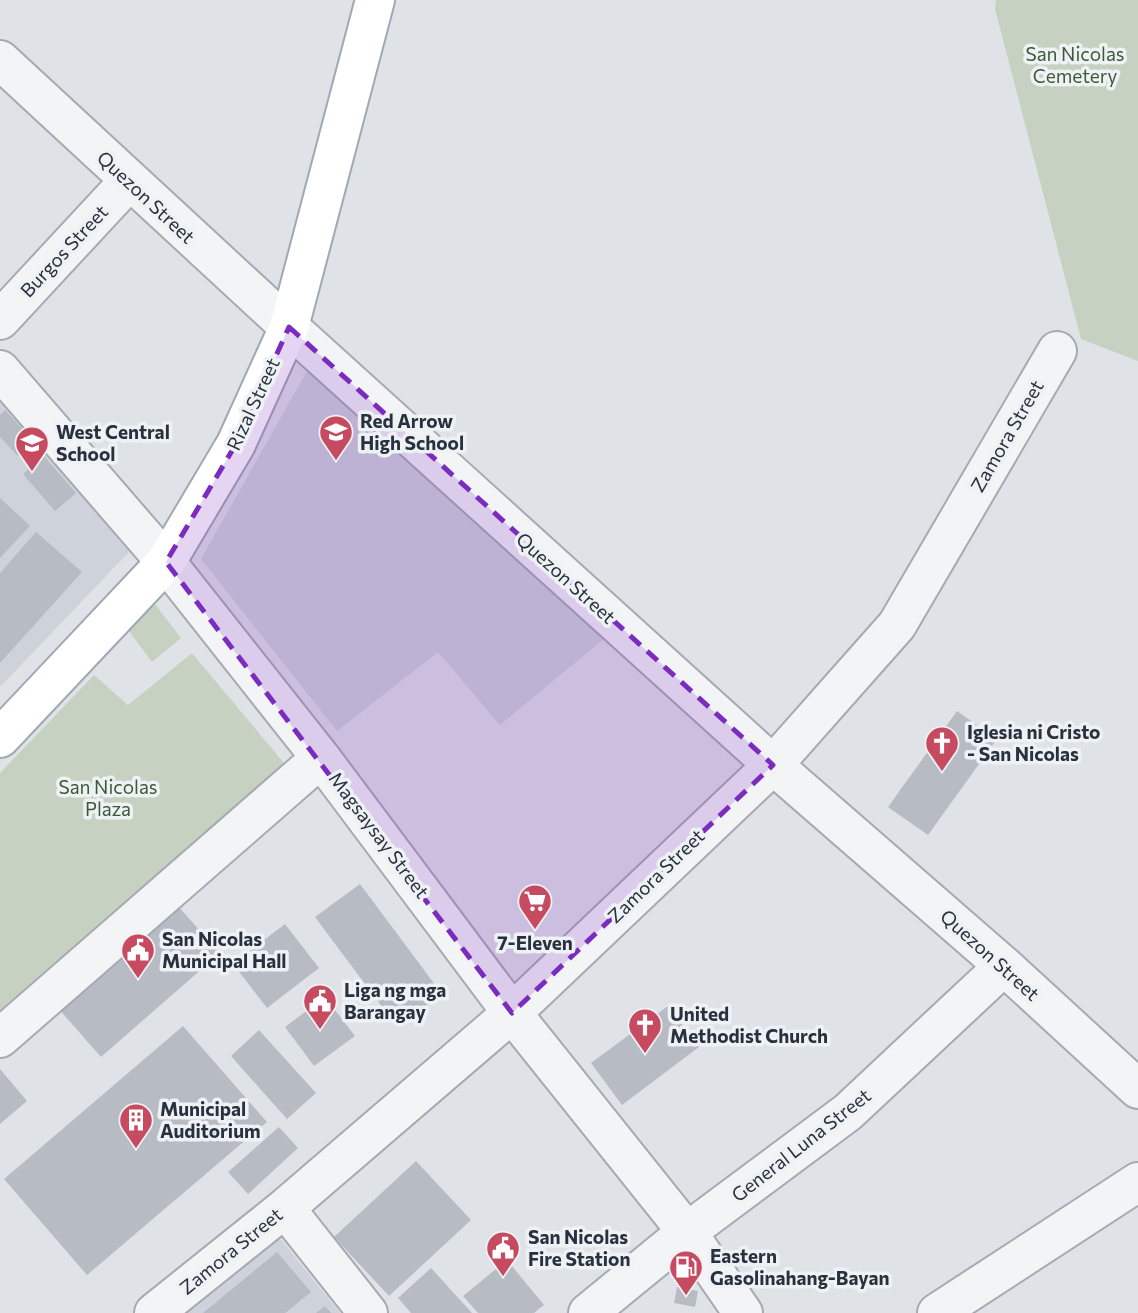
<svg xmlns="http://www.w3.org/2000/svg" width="1138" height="1313" viewBox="0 0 1138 1313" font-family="Commissioner,sans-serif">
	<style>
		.built { fill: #ced2da }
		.green { fill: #c6d1c1 }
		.building { fill: #b7bcc4 }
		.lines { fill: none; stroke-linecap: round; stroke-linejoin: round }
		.minor-casing { stroke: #a5aab2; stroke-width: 42 }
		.major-casing { stroke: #9fa8b3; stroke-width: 42 }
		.minor { stroke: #f2f4f6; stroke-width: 38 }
		.major { stroke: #fff; stroke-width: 38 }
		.marked { fill: #7b2cbf; fill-opacity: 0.2; stroke: #7b2cbf; stroke-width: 5; stroke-dasharray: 14 9; stroke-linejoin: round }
		.labels { text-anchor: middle; stroke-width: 7; stroke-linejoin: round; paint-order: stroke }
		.park-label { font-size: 19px; fill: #3e5937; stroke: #eff2f5 }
		.street-label { font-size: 19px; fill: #29313e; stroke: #eff2f5 }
		.poi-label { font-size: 19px; font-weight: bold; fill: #29313e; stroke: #eff2f5; text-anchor: start }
	</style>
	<rect width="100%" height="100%" fill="#dfe3e8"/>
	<!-- built -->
	<path class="built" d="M311,364l294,274 -105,87 -62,-73 -101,79 -136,-172z
		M0,394l129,158 -129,135z
		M279,1237l61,76h-156z"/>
	<!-- green -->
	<path class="green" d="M996,0h142v361l-57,-22 -86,-330z
		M154,603l27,35 -29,24 -26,-35z
		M192,653l97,116 -289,249v-245l94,-98 34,30z"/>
	<!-- building -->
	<path class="building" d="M5,410l29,31 -16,15 -18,-19v-22z
		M44,456l32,37 -21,18 -32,-37z
		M0,498l30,28 -30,32z
		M36,532l46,40 -82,91v-90z
		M957,711l40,28 -69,96 -40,-28z
		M360,884l82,110 -45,33 -82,-110z
		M176,904l44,49 -119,104 -44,-50z
		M285,924l34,44 -52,40 -34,-44z
		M325,997l30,39 -41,30 -29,-39z
		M668,1006l31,41 -77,58 -31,-42z
		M183,1026l84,96 -180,153 -83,-96z
		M259,1030l57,63 -29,26 -56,-63z
		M0,1069l27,32 -27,23z
		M279,1127l19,21 -50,46 -20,-22z
		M416,1161l55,59 -82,76 -55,-59z
		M277,1252l34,40 -26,21h-82z
		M507,1260l37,45 -10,8h-56l-15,-17z
		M431,1268l41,45h-61l-13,-15z
		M677,1287l21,4 -3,16 -21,-4z
		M325,1306l6,7h-15z"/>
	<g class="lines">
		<!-- minor casing -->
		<g class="minor-casing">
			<path id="minor" d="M0,60l289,267 484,438 231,201 134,123
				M0,320l129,-139
				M0,370l166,192 155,196 191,255 175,219 56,81
				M0,1038l321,-280
				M285,1208l83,105
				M154,1313l131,-105 227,-195 261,-248 124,-140 160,-274
				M588,1313l99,-81 161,-120 156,-146
				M937,1313l201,-131"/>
		</g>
		<!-- major casing -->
		<g class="major-casing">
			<path id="major" d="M0,738l166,-176 70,-118 53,-117 86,-327"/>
		</g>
		<!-- minor -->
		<use href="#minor" class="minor"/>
		<!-- major -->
		<use href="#major" class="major"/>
	</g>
	<!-- marked area -->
	<path class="marked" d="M289,327l484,438 -261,248 -346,-451 70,-118z"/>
	<!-- icons -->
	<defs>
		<g id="school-pin" transform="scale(1.75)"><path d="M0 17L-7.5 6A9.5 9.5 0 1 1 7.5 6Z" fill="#c64b61" stroke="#eff2f5"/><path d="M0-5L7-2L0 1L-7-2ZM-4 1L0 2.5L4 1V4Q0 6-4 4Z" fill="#fff"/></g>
		<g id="church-pin" transform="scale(1.75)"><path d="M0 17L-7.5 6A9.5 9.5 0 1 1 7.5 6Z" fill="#c64b61" stroke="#eff2f5"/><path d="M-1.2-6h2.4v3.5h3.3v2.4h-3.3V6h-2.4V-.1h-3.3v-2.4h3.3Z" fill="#fff"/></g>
		<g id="supermarket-pin" transform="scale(1.75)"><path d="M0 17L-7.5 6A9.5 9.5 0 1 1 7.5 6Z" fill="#c64b61" stroke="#eff2f5"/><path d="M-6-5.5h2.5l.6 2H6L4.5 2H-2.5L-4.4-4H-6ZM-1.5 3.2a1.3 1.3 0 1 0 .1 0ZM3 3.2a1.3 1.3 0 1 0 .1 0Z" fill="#fff"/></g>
		<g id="civic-pin" transform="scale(1.75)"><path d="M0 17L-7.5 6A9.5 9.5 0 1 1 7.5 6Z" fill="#c64b61" stroke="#eff2f5"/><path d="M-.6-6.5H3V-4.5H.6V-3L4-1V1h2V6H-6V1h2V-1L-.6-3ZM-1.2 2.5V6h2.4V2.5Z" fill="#fff"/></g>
		<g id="building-pin" transform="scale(1.75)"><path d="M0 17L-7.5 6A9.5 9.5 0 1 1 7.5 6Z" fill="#c64b61" stroke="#eff2f5"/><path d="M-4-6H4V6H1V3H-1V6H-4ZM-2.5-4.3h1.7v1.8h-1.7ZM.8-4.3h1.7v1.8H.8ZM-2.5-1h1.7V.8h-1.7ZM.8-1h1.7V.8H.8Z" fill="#fff"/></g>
		<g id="fuel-pin" transform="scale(1.75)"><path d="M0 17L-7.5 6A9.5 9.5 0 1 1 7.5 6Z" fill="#c64b61" stroke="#eff2f5"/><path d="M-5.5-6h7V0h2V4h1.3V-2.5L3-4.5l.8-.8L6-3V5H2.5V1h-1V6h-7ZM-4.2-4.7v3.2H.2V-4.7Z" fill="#fff"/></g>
	</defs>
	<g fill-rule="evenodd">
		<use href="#school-pin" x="336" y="432"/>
		<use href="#school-pin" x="32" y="443"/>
		<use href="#church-pin" x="942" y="743"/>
		<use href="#supermarket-pin" x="535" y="901"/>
		<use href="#civic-pin" x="138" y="950"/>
		<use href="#civic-pin" x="320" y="1001"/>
		<use href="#church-pin" x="645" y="1025"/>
		<use href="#building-pin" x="136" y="1120"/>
		<use href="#civic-pin" x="503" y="1248"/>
		<use href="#fuel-pin" x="686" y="1267"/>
	</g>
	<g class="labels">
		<!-- park labels -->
		<g class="park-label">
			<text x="1075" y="61">San Nicolas<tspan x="1075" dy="22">Cemetery</tspan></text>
			<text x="108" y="794">San Nicolas<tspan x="108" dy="22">Plaza</tspan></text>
		</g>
		<!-- street labels -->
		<g class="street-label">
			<text transform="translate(146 197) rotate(43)" y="7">Quezon Street</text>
			<text transform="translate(64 251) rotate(-47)" y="7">Burgos Street</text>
			<text transform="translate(253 404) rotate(-65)" y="7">Rizal Street</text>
			<text transform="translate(1007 436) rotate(-60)" y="7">Zamora Street</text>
			<text transform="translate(566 578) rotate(42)" y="7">Quezon Street</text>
			<text transform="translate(379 835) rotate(53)" y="7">Magsaysay Street</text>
			<text transform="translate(656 876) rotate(-44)" y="7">Zamora Street</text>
			<text transform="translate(990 955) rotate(42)" y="7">Quezon Street</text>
			<text transform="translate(801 1145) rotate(-38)" y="7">General Luna Street</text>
			<text transform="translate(231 1251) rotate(-39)" y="7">Zamora Street</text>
		</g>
		<!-- poi labels -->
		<g class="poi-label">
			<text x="360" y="428">Red Arrow<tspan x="360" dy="22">High School</tspan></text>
			<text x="56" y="439">West Central<tspan x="56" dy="22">School</tspan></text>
			<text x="967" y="739">Iglesia ni Cristo<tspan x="967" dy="22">- San Nicolas</tspan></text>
			<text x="162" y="946">San Nicolas<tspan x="162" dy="22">Municipal Hall</tspan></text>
			<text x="535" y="950" text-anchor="middle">7-Eleven</text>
			<text x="344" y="997">Liga ng mga<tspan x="344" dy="22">Barangay</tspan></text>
			<text x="670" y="1021">United<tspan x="670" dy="22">Methodist Church</tspan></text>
			<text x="160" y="1116">Municipal<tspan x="160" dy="22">Auditorium</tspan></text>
			<text x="528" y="1244">San Nicolas<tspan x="528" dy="22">Fire Station</tspan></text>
			<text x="710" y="1263">Eastern<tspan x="710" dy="22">Gasolinahang-Bayan</tspan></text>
		</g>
	</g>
</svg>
